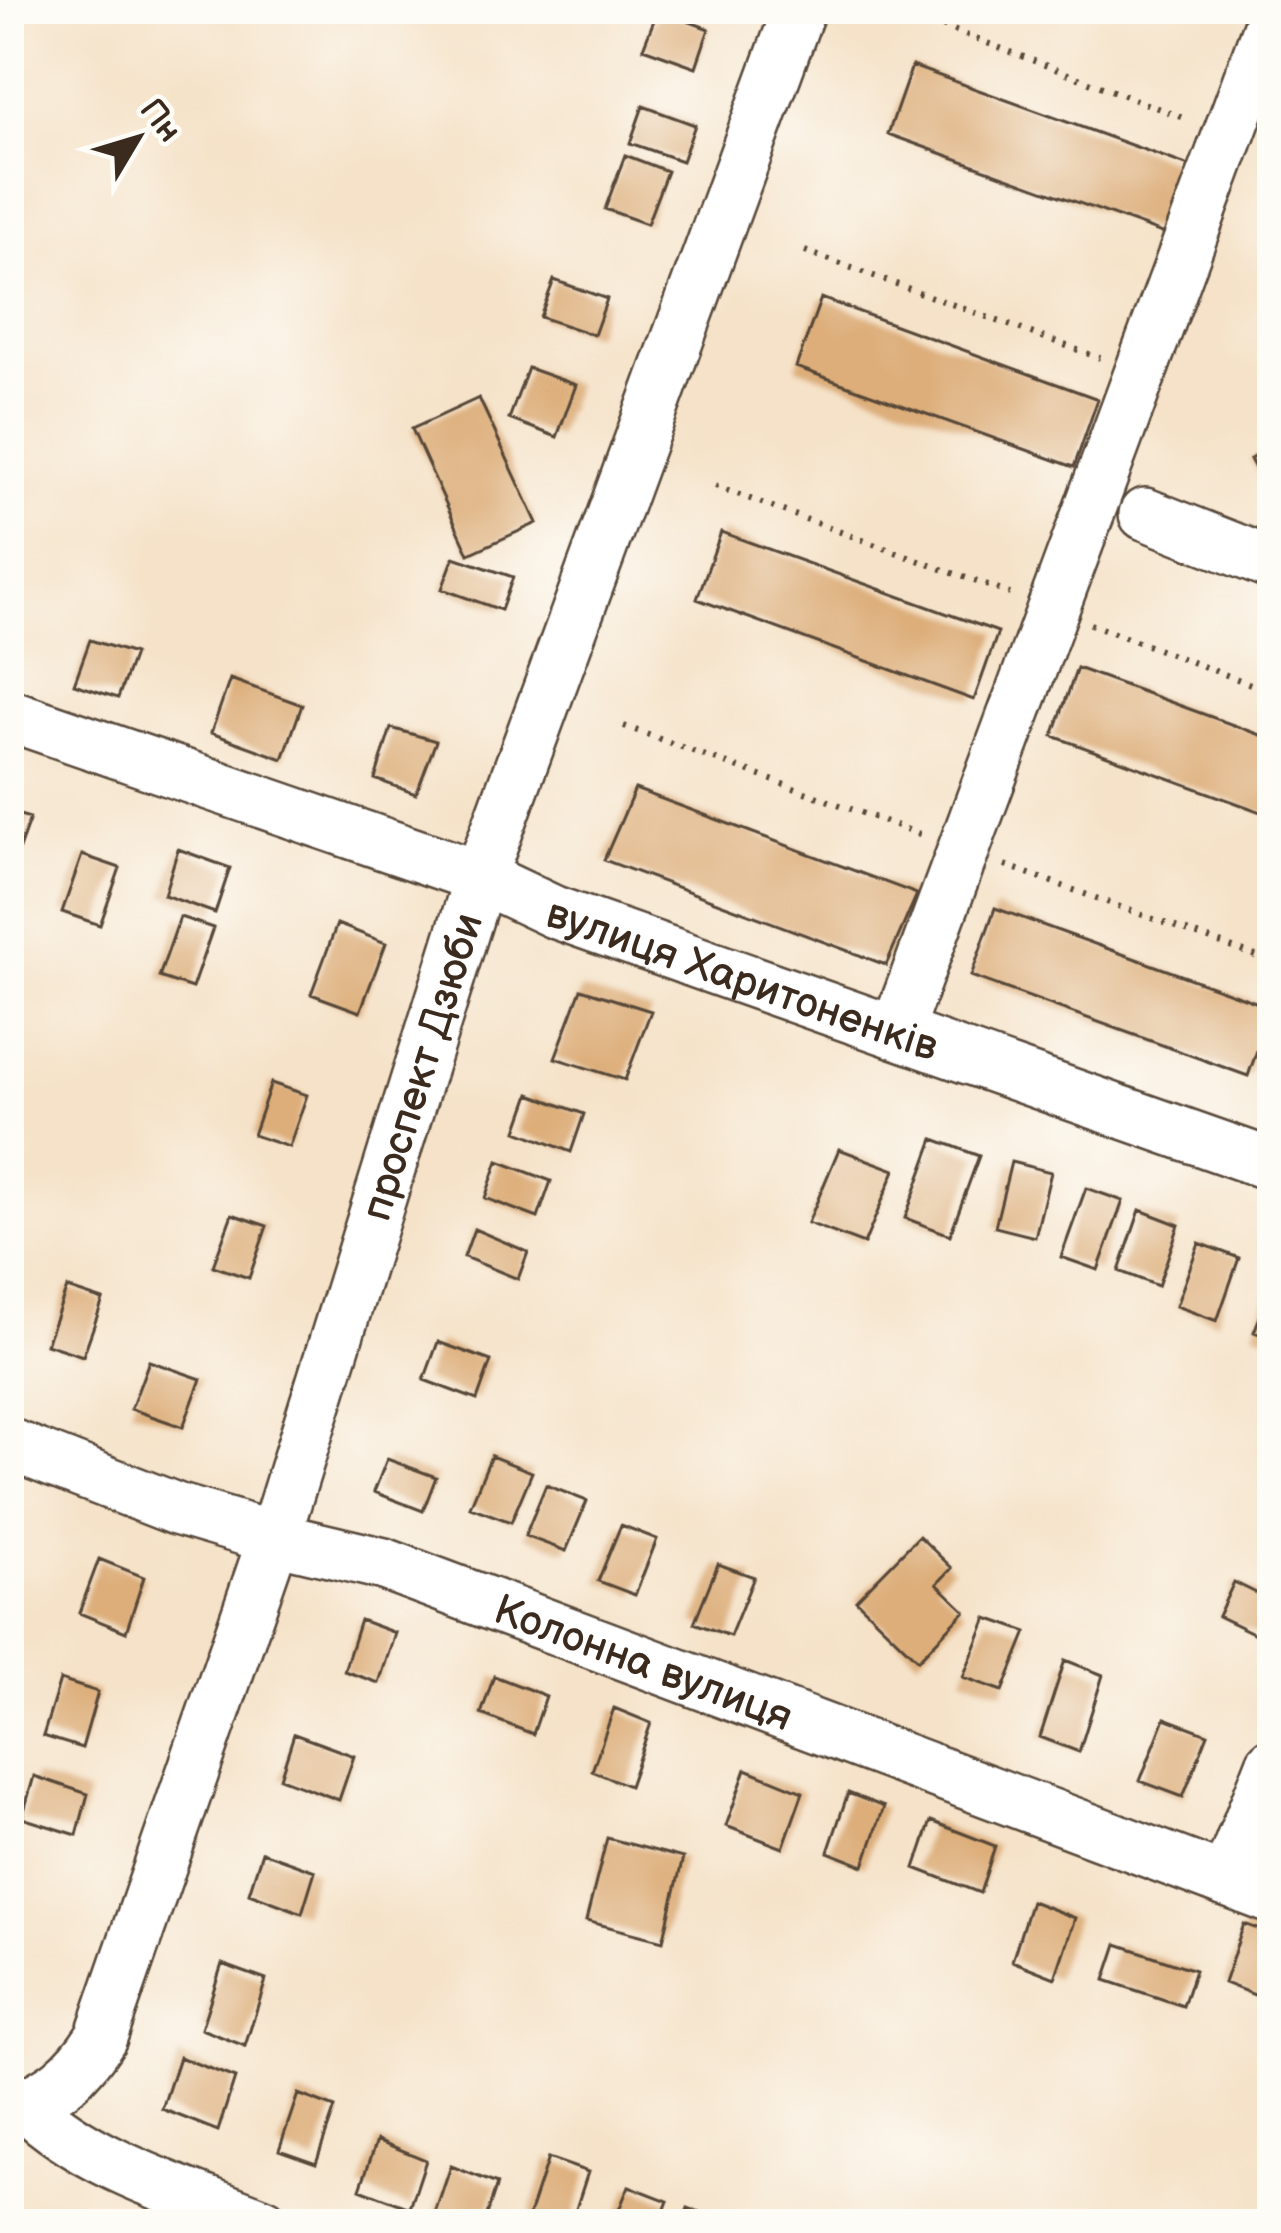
<svg xmlns="http://www.w3.org/2000/svg" width="1281" height="2233" viewBox="0 0 1281 2233" font-family="'Balsamiq Sans',sans-serif">
	<style>
		.building { fill: #ddae7a }
		.lines { fill: none; stroke-linecap: round; stroke-linejoin: round }
		.minor-casing { stroke: #574638; stroke-width: 56 }
		.path { stroke: #574638; stroke-width: 6; stroke-dasharray: 3 9; stroke-linecap: butt }
		.minor { stroke: #fff; stroke-width: 51 }
		.labels { text-anchor: middle; stroke-width: 10; stroke-linejoin: round; paint-order: stroke }
		.street-label { font-size: 42px; fill: #3b2a1e; stroke: #fdfcf7 }
	</style>
	<rect width="100%" height="100%" fill="#fdfcf7"/>
	<filter id="ink" filterUnits="userSpaceOnUse"><feTurbulence type="fractalNoise" baseFrequency=".00833" numOctaves="2"/><feDisplacementMap in="SourceGraphic" scale="24" xChannelSelector="R" yChannelSelector="G"/><feConvolveMatrix kernelMatrix="1 2 1 2 8 2 1 2 1" color-interpolation-filters="sRGB"/></filter>
	<filter id="wash" filterUnits="userSpaceOnUse"><feTurbulence type="fractalNoise" baseFrequency=".004" numOctaves="4" result="noise"/><feDisplacementMap in="SourceGraphic" scale="48" xChannelSelector="R" yChannelSelector="G"/><feGaussianBlur stdDeviation="2.7" result="paint"/><feColorMatrix in="noise" values="0 0 0 0 0 0 0 0 0 0 0 0 0 0 0 0 0 1.4 0 .05"/><feComposite in="paint" operator="in"/></filter>
	<g filter="url(#wash)">
		<rect width="100%" height="100%" fill="#f5e2c8"/>
		<g id="blocks">
			<!-- building -->
			<path class="building" d="M658,10l51,19 -13,38 -53,-19z
				M912,66l277,100 -24,68 -277,-100z
				M643,106l52,19 -13,36 -52,-18z
				M625,155l42,16 -20,53 -42,-15z
				M554,280l53,19 -13,36 -54,-18z
				M821,298l277,101 -24,68 -278,-100z
				M528,368l48,17 -19,52 -48,-18z
				M479,398l58,125 -68,31 -57,-125z
				M1272,447v53l-22,-41z
				M721,532l277,100 -24,68 -277,-101z
				M454,557l59,20 -12,33 -59,-21z
				M90,640l44,14 -16,44 -44,-14z
				M1077,668l195,71v77l-219,-80z
				M230,679l72,26 -19,54 -72,-26z
				M391,728l45,13 -20,53 -41,-15z
				M635,789l282,105 -31,71 -282,-105z
				M9,812l21,6 -15,41 -6,-2z
				M178,849l52,19 -15,45 -51,-18z
				M82,855l38,13 -20,57 -38,-13z
				M995,908l277,100 -24,68 -277,-100z
				M180,917l33,11 -21,60 -33,-11z
				M337,924l49,19 -26,69 -49,-18z
				M581,989l70,22 -26,69 -70,-22z
				M271,1083l36,12 -18,52 -36,-12z
				M530,1094l54,20 -13,38 -54,-21z
				M934,1139l45,17 -29,79 -45,-17z
				M839,1149l56,21 -31,74 -56,-21z
				M498,1161l53,20 -13,37 -53,-20z
				M1011,1162l40,10 -16,65 -40,-10z
				M1086,1188l37,13 -25,69 -37,-13z
				M1140,1210l39,15 -21,61 -39,-15z
				M232,1214l35,12 -18,52 -36,-12z
				M474,1229l54,23 -10,27 -54,-22z
				M1199,1243l40,15 -22,63 -41,-15z
				M1272,1286v53l-18,-7z
				M67,1288l36,12 -20,56 -37,-12z
				M438,1342l53,19 -14,39 -53,-20z
				M149,1361l52,18 -18,48 -52,-18z
				M491,1456l41,16 -21,50 -41,-15z
				M387,1459l49,18 -13,34 -49,-19z
				M546,1485l41,16 -21,50 -41,-15z
				M621,1525l36,14 -22,56 -37,-14z
				M919,1536l33,32 -15,16 28,27 -47,49 -62,-60z
				M99,1559l45,18 -18,55 -47,-19z
				M718,1564l36,13 -24,59 -36,-13z
				M1234,1582l38,19v41l-54,-26z
				M987,1618l40,14 -24,59 -40,-14z
				M360,1620l35,13 -16,50 -35,-12z
				M1065,1660l38,15 -24,77 -39,-15z
				M494,1676l52,20 -13,38 -52,-20z
				M60,1680l38,12 -16,56 -39,-12z
				M614,1708l37,15 -22,63 -37,-15z
				M1165,1718l43,16 -25,63 -43,-16z
				M294,1734l60,22 -15,44 -59,-22z
				M746,1769l57,23 -20,56 -57,-22z
				M34,1776l54,18 -11,41 -55,-17z
				M848,1793l36,14 -20,59 -36,-14z
				M931,1821l64,25 -15,47 -65,-25z
				M607,1838l76,20 -20,83 -77,-20z
				M262,1852l53,19 -13,42 -53,-20z
				M1031,1901l44,17 -20,60 -43,-17z
				M1244,1924l28,10v34l-10,30 -38,-15z
				M1117,1944l78,26 -12,36 -78,-26z
				M222,1964l44,16 -21,66 -44,-17z
				M179,2057l56,21 -17,53 -56,-22z
				M298,2094l37,14 -19,55 -37,-13z
				M377,2140l49,20 -16,48 -50,-19z
				M548,2158l40,14 -17,52h-18l-24,-9z
				M451,2166l46,18 -13,40h-37l-14,-5z
				M629,2186l39,15 -9,23h-46z
				M688,2208l42,16h-48z"/>
		</g>
	</g>
	<g filter="url(#ink)">
		<use href="#blocks" fill-opacity="0" stroke="#574638" stroke-width="3"/>
		<g class="lines">
			<!-- minor casing -->
			<g class="minor-casing">
				<g id="minor">
					<path d="M1145,514l127,50"/>
					<path id="s1" d="M9,715l471,162 74,35 718,253"/>
					<path d="M896,1032l376,-1014"/>
					<path id="s2" d="M9,1444l167,65 98,29 110,26 888,334"/>
					<path d="M1226,1881l46,-117"/>
					<path d="M26,2105c66,62 155,86 237,119"/>
					<path id="s3" d="M9,2112c44,-20 65,-33 92,-75l173,-499 206,-661 319,-868"/>
				</g>
			</g>
			<!-- path -->
			<path class="path" d="M898,9l288,110
				M805,251l295,107
				M715,486l295,108
				M1090,624l182,68
				M624,726l301,110
				M1005,865l267,97"/>
			<!-- minor -->
			<use href="#minor" class="minor"/>
		</g>
	</g>
	<g class="labels">
		<!-- street labels -->
		<g class="street-label">
			<text dy="15" stroke="none"><textPath href="#s1" startOffset="780">вулиця Харитоненків</textPath></text>
			<text dy="15" stroke="none"><textPath href="#s3" startOffset="1143">проспект Дзюби</textPath></text>
			<text dy="15" stroke="none"><textPath href="#s2" startOffset="672">Колонна вулиця</textPath></text>
		</g>
	</g>
	<!-- margin -->
	<rect width="1281" height="2233" fill="none" stroke="#fdfcf7" stroke-width="48"/>
	<!-- north arrow -->
	<g transform="translate(138 138) rotate(52)" stroke="#fdfcf7" stroke-width="9" paint-order="stroke">
	<path d="M0-9L21 45L0 30L-21 45Z" fill="#3b2a1e"/>
	<text y="-18" font-size="33" font-weight="bold" text-anchor="middle" fill="#3b2a1e">Пн</text>
	</g>
</svg>
